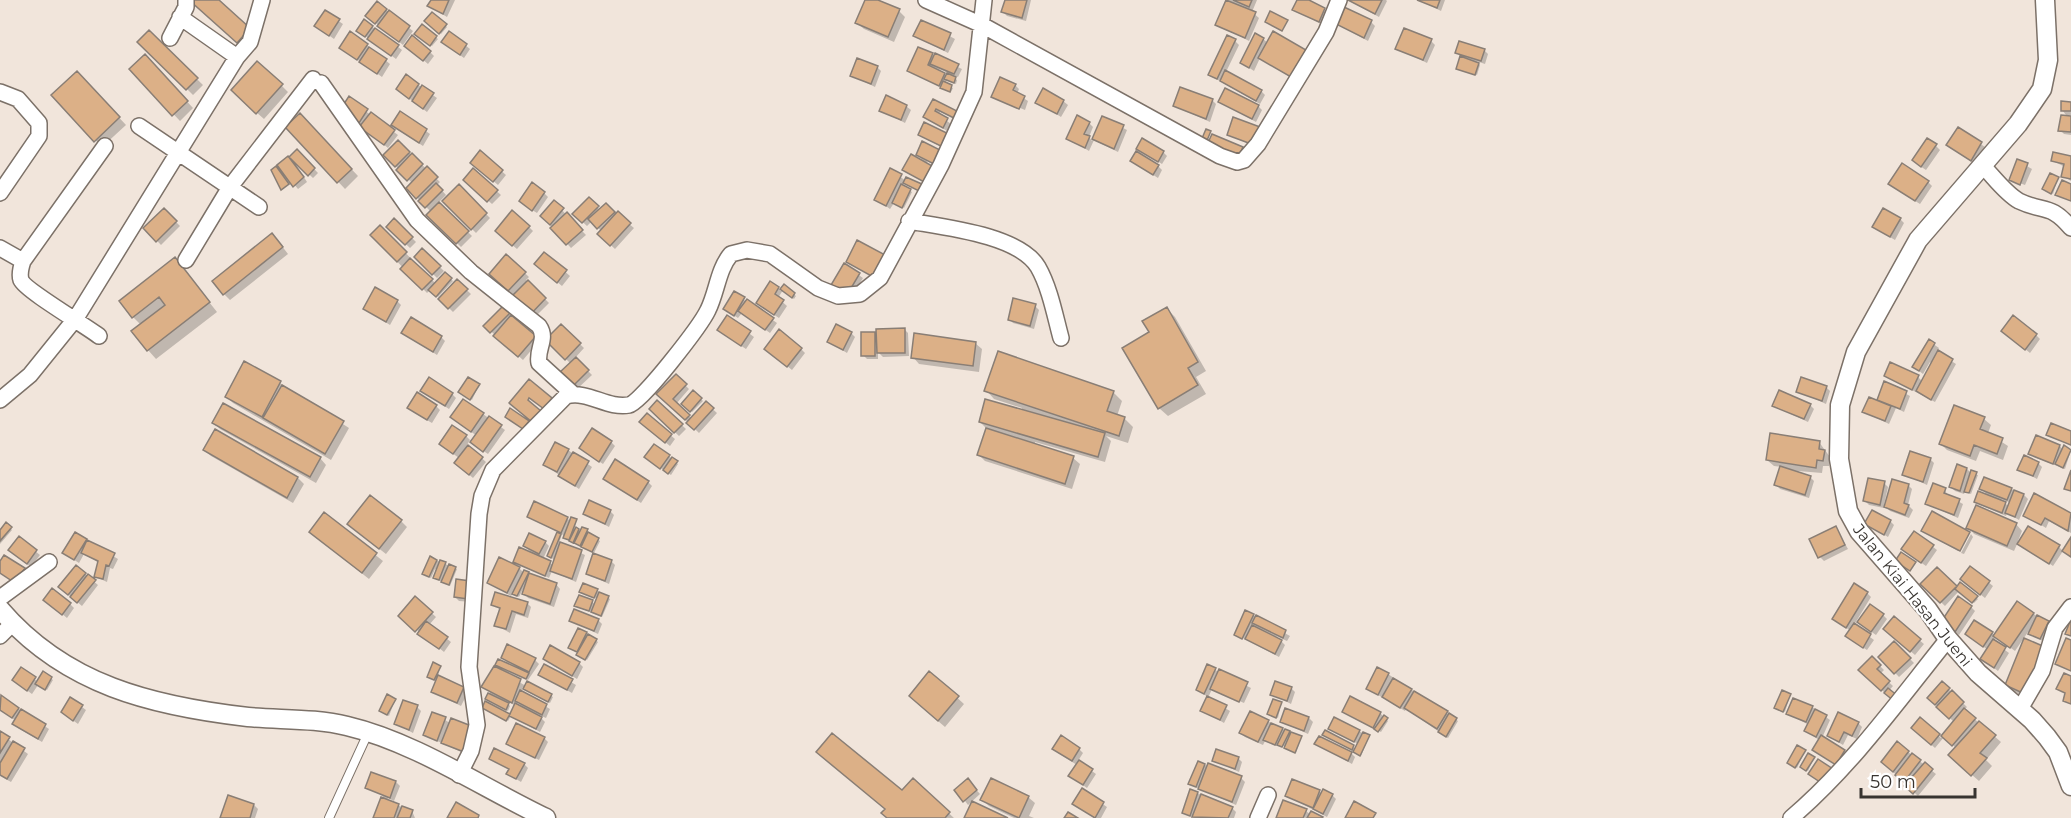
<svg xmlns="http://www.w3.org/2000/svg" width="2071" height="818" viewBox="0 0 2071 818" font-family="Montserrat,sans-serif">
	<style>
		.shadow { fill: #0003; fill-rule: evenodd }
		.building { fill: #dcb087; stroke: #897e75; stroke-width: 1.5 }
		.lines { fill: none; stroke-linecap: round; stroke-linejoin: round }
		.service-casing { stroke: #7c7168; stroke-width: 10 }
		.minor-casing { stroke: #7c7168; stroke-width: 18 }
		.tertiary-casing { stroke: #7c7168; stroke-width: 21 }
		.service { stroke: #fff; stroke-width: 8 }
		.minor { stroke: #fff; stroke-width: 15 }
		.tertiary { stroke: #fff; stroke-width: 18 }
		.labels { text-anchor: middle; stroke-width: 4.5; stroke-linejoin: round; paint-order: stroke }
		.street-label { font-size: 16px; fill: #383430; stroke: #fff }
	</style>
	<rect width="100%" height="100%" fill="#f1e5db"/>
	<!-- shadow -->
	<path class="shadow" d="M432,0h23l-8,17 -18,-11z
		M867,0h7l25,11 6,6 -11,25 -30,-13 -7,-6z
		M1006,0h25l-5,21 -19,-5 -4,-4z
		M1227,0h30l-5,12 7,6 -10,23 -32,-17z
		M1298,0h7l23,13 -5,12 -29,-15z
		M1348,0h38l1,1 -8,16z
		M1419,0h26l-4,11z
		M386,10l27,21 -10,14 -36,-29z
		M325,12l18,12 -9,15 -18,-13z
		M432,14l15,13 -6,7 -15,-13z
		M365,21l37,29 -6,9 -36,-27z
		M922,21l33,18 -7,14 -33,-17z
		M1371,22l4,4 -7,15 -31,-17z
		M422,26l16,13 -6,7 -16,-12z
		M149,32l54,53 -10,10 -53,-53z
		M450,33l20,16 -6,9 -17,-12z
		M1263,39l5,4 37,8 7,7 -14,24 -38,-24 -6,13 -12,-8z
		M1235,41l4,4 -13,27 35,19 4,4 -5,9 -51,-29z
		M1431,41l4,4 -8,18 -30,-15z
		M367,45l23,19 -8,13 -37,-26z
		M410,49l20,3 4,4 -6,8z
		M919,49l43,20 -4,8 -6,-2 5,5 -1,4 -9,-4 -2,4 8,4 -2,4 -42,-21zM939,69l9,4 -1,4z
		M1484,50l4,4 -3,10 -9,-3 4,4 -3,10 -17,-5 2,-13 -5,-4z
		M145,56l48,52 -13,13 -49,-52z
		M877,67l4,4 -6,16 -24,-12z
		M407,77l30,21 -10,14 -25,-19z
		M83,79l43,46 -24,22 -49,-52z
		M1015,85l4,4 -2,5 11,7 -3,9 -32,-13z
		M282,86l6,6 -24,27 -25,-22z
		M349,99l49,36 -10,13 -42,-34z
		M1212,100l4,4 -6,18 -35,-16z
		M934,101l26,16 -2,4 -18,-9 -1,3 12,9 -4,7 -22,-14z
		M1063,101l5,4 -7,12 -24,-15z
		M1220,102l38,4 4,4 -6,12z
		M2071,103v12h-5l-4,-5z
		M906,106l5,4 -6,13 -24,-13z
		M401,113l29,21 -7,12 -26,-17z
		M1103,118l24,12 -9,22 -24,-12 -5,11 -21,-13 21,-15 4,4 -4,10 3,4z
		M2071,118v17l-7,-1 -4,-4z
		M1234,119l24,29 -29,-13z
		M306,121l52,55 -13,13 -58,-62z
		M924,124l27,28 -32,-17z
		M1958,129l27,18 -10,17 -27,-19z
		M398,142l42,40 -3,3 9,10 -8,8 34,33 -11,11 -33,-32 3,-3 -23,-24 4,-5 -27,-28z
		M923,143l19,26 -15,-8 3,25 -26,-16 22,-7 -9,-8z
		M1936,146l4,4 -14,20 -9,-6z
		M1138,149l25,3 4,4 -5,8z
		M297,151l21,22 -5,5 -21,-20 15,24 -9,7 -19,-23z
		M480,152l26,23 -8,10 -22,-19z
		M2071,158v23l-8,-5 2,-9 -12,-6z
		M2018,161l14,8 -7,16 -14,-5z
		M1136,164l22,2 4,4 -4,8z
		M473,170l28,25 -9,9 -27,-24z
		M891,170l15,11 -4,5 10,6 -8,16 -10,-5 -4,6 -14,-10z
		M2058,178l-5,16 -7,-3z
		M1928,182l4,4 -12,18 -26,-16z
		M459,187l31,31 -14,15 -32,-32z
		M544,193l4,4 -11,16 -13,-8z
		M589,199l11,11 6,-5 28,23 -19,21 -16,-15 2,-3 -9,-10 -5,5 -13,-12z
		M554,202l32,33 -15,13 -29,-32z
		M164,210l16,16 -19,19 -16,-17z
		M1900,219l4,4 -9,17 -17,-10z
		M394,220l22,22 -6,6 -22,-21z
		M380,227l56,57 9,-10 8,7 -15,16 -8,-7 -3,3 -55,-58z
		M529,227l4,4 -16,18 -17,-14z
		M278,241l10,13 -58,46 -6,-6z
		M858,242l22,39 -32,-19z
		M422,250l22,21 -7,7 -21,-21z
		M545,254l25,22 -8,10 -22,-18z
		M507,256l22,21 -3,3 23,23 -15,15 -43,-45z
		M175,259l42,53 -61,47 -8,-9 -7,-25 -8,-8z
		M844,265l19,13 -12,20z
		M457,281l14,13 -18,18 -13,-13z
		M784,286l12,10 -2,3 -11,-9 -5,8 9,8 -8,12 -17,-11 16,-19 3,3z
		M734,293l43,30 -7,10 -28,-20 -4,5 -14,-9z
		M397,301l4,4 -11,20 -26,-16z
		M1035,306l4,4 -5,19 -21,-6 -4,-4z
		M503,308l36,33 -16,19 -38,-34z
		M1167,309l8,8 31,54 -10,6 10,17 -38,22 -9,-8 -8,-76z
		M727,317l27,20 -8,12 -23,-15z
		M561,326l23,22 -9,10 17,17 -16,15 -15,-17 10,-9 -24,-24z
		M904,329l4,4 1,23 -26,1 -5,-5v7h-11l-4,-4 11,-21 4,4z
		M403,333l38,4 4,4 -8,14z
		M851,333l4,4 -8,16 -18,-11z
		M2007,334l29,1 4,4 -10,14z
		M1929,341l10,7 -2,4 19,12 -21,38 -50,-26 33,1 5,5 9,-18 -2,-2 -7,12 -9,-7z
		M975,343l7,6 -3,23 -60,-8 -6,-7z
		M801,349l4,4 -13,17 -22,-18z
		M676,376l13,13 -13,15 16,15 14,-16 11,10 -18,20 -40,-39z
		M280,383l69,45 -18,32 -98,-57 -6,-6z
		M1885,383l25,13 -6,16 -8,-4 -7,16 -25,-12 14,-10z
		M479,385l-7,15 -10,-6z
		M1826,387l4,4 -4,13 -28,-13z
		M986,390l127,2 9,9 -5,15 7,2 9,9 -5,16 -22,-7 5,5 -6,21 -70,-20v3l38,13 7,6 -8,25 -87,-28 -6,-6 8,-26 -7,-7 41,-11 1,-3 -28,-9z
		M693,392l10,9 -11,11 -9,-8z
		M426,394h26l4,4 -7,11z
		M657,402l29,27 -7,7 -28,-27z
		M1810,405l4,4 -6,13 -34,-16z
		M436,406l4,4 -8,13 -19,-11z
		M483,414l22,16 -17,24 -12,-8 1,-10 -21,-15z
		M647,415l28,24 -5,7 -25,-20z
		M1984,419l7,6 -3,8 20,13 -5,14 -23,-9 -4,10 -29,-11 -7,-7z
		M214,423l106,35 6,7 -10,18 -96,-54z
		M215,431l83,47 6,6 -11,19 -82,-47 -7,-6z
		M2071,433v13l-23,-12z
		M466,436l4,4 -3,5 19,17 -13,16 -13,-11 -1,-9 -14,-10z
		M611,442l4,4 -12,18 -18,-12z
		M1819,442l11,15 -1,9h-6l-1,7 -36,-3 24,7 4,4 -5,17 -29,-9 -4,-5 6,-17 -8,-1 -7,-6z
		M2060,446l3,4 1,-3 7,3 -6,19 -31,-12 -4,-4z
		M568,450l24,17 -13,22 -34,-24z
		M669,456l9,8 -7,11 -21,-14z
		M1930,459l4,4 -7,22 -23,-11z
		M2038,463l4,4 -5,12 -18,-10z
		M1967,469l5,5 6,1 -7,19 -6,-3 -1,3 -9,-3 -4,-4z
		M609,482h39l4,4 -11,17z
		M1884,483l4,4 -4,18h3l21,-20 4,4 -4,16 5,5 -4,8 -19,-7 -6,-6v3l-15,-3 -4,-4z
		M1981,488l30,1 13,6 4,4 -9,21 -12,-7 -1,3 -26,-11 -4,-4 13,-4zM2001,499l10,4 -2,4z
		M1945,490l3,6 15,8 -5,14 -31,-14z
		M2035,495l36,20v18l-22,-12 -3,7 -21,-13z
		M610,511l4,4 -5,12 -24,-13z
		M324,514l59,47 -14,18 -52,-41z
		M529,517l47,3 -1,8 6,4 6,-2v4l13,7 -6,12 -28,-14 -4,-5 -3,9 26,12 -9,27 -24,-11 -3,7 -35,-17 19,-7 -9,-8 21,-4 4,4 -6,13 10,6 2,-5 -7,-4 10,-24z
		M401,521l6,6 -21,27 -31,-24z
		M1890,521l4,4 -6,12 -22,-13z
		M6,524l6,6 -12,14v-15z
		M2016,524l6,7 -4,10 41,6 4,4 -10,15 -35,-24 -4,9 -40,-17 -6,-7z
		M1836,528l12,21 -24,12 -4,-4z
		M1923,531l45,1 -10,19z
		M1915,533l22,17 -11,16 -19,-13z
		M1971,534l2,3 -9,17 -3,-1z
		M19,538l21,17 -9,12 -17,-13z
		M86,540l32,19 -5,10 -3,-1 -3,14 -11,-5 3,-14 -15,-9 -5,9 -11,-7z
		M431,558l26,11 -7,17 -14,-7 2,-9 -3,-1 -4,9 -6,-3z
		M611,561l4,4 -6,19 -22,-10z
		M519,568l5,5 32,11 4,5 -6,18 -26,-9 -4,-5 3,-8h-2l-6,12 -6,-4 -2,3 -22,-13z
		M1971,568l22,18 -8,12 -19,-15z
		M1937,569l20,19 4,-4 17,15 -4,4 -15,-12 -14,15 -23,-22z
		M85,574l13,11 -16,21 -18,-15z
		M469,582l3,20 -13,-1 -4,-4z
		M597,591l13,8 -8,18 -24,-10 14,-6 3,4 3,-6 -17,-7z
		M1867,593l4,4 -17,28 20,15 -7,10 -16,-10 -4,-4 4,-5 -18,-12z
		M415,598l21,19 -7,8 22,17 -7,10 -44,-36z
		M49,603l21,1 4,4 -7,10z
		M527,603l4,4 -3,11 -12,-4 -6,19 -14,-8 5,-15 -9,-6z
		M2017,603l35,23 -8,16 -16,-10 -13,19 -19,-14 -3,4 16,12 -11,18 -16,-12 6,-9 -22,-16 26,-1 3,3z
		M1971,607l4,4 -16,24 -12,-9z
		M1253,615l37,21 -3,5 -11,-5 9,9 -6,12 -44,-23z
		M1883,615l4,4 -11,16 -13,-9z
		M1894,619l30,25 -9,11 -26,-22z
		M598,620l4,4 -4,10 -27,-13z
		M586,634l12,8 -11,18 -16,-11z
		M1894,643l20,20 -15,14 -19,-20z
		M2051,655l-19,44 -19,-8 -7,-7z
		M502,658l33,2 4,4 -11,16 -29,-14 11,-1z
		M1872,658l12,12 -4,4 13,12 -7,8 -26,-24z
		M544,659l35,4 4,4 -6,12z
		M544,666l32,19 -4,8 -32,-18z
		M440,667l-2,10 30,15 -7,14 -28,-14 4,-10 -7,-4z
		M495,668l31,18 1,-3 26,14 -3,6 -27,-16 -2,5 29,17 -4,9 -9,-4 8,8 -5,10 -29,-16 -3,5 -23,-11 25,7 6,-11 -11,-6 5,6 -2,5 -22,-12 4,-7 -7,-5zM518,702l7,8 -9,-4z
		M21,669l17,13 5,-9 10,7 -6,10 -9,-5 -6,9 -14,-10z
		M1215,670l36,18 -7,15 -32,-14 -4,9 22,13 -6,12 -22,-13 6,-13 -11,-7z
		M930,673l34,31 -19,23 -28,-24z
		M1388,674l70,47 -10,17 -42,-29 -1,2 -37,-22z
		M1942,683l25,24 -3,3 37,32 -15,18 6,6 -13,15 -23,-20v-13l-12,-11 -9,11 -18,-16 3,-13 21,19 13,-16 -25,-24z
		M1291,688l4,4 -4,12 -19,-10z
		M1790,695l-5,17 -8,-3z
		M1,697l48,32 -7,13 -24,-14 -4,-4 2,-3 -16,-12z
		M71,699l15,11 -8,14 -11,-8z
		M395,700l-6,16 -7,-4z
		M1281,704l-3,14 -7,-3z
		M417,707l4,4 -8,22 -17,-9z
		M1812,707l18,13 -8,18 26,17 -7,13 -28,-18 6,-10 -13,-9 3,-6 -21,-11z
		M1344,712l36,1 8,8 -7,11z
		M433,713l17,10 18,32 -44,-20z
		M1251,713l50,25 -5,15 -18,-10 -2,3 -11,-5 -2,4 -18,-8 -4,-4z
		M1309,718l4,4 -5,12 -26,-12z
		M1858,723l4,4 -5,12 -9,-4 -5,10 -15,-9z
		M1330,728l29,3 10,6 -8,19 -35,-20 30,13 2,-5z
		M0,733l28,21 -17,28 -11,-6z
		M544,738l4,4 -9,18 -31,-16z
		M1316,744l35,9 4,4 -3,7z
		M1079,749l4,4 -5,8 18,13 -9,14 -17,-12 7,-11 -19,-12z
		M1805,751l-8,17 -7,-4z
		M1908,752l28,22 -18,22 -31,-30z
		M1238,758l4,4 -3,10 -26,-12z
		M1814,758l-6,13 -5,-2z
		M491,759l33,5 4,4 -7,14 -13,-8 2,-4z
		M827,760l75,32 11,-12 41,38h-65l-3,-8z
		M1205,765l36,13 4,4 -9,23 -45,-20z
		M396,782l4,4 -6,15 -6,-3 -1,3 25,10 3,7h-40l8,-22 -16,-8z
		M971,784l9,10 -12,11 -3,-4z
		M1082,790l25,17 -6,11h-7l-20,-14z
		M1319,792l13,3 4,4 -9,18 -40,-21z
		M1197,793l35,15 4,4 -2,6h-39l-10,-4z
		M1028,797l7,6 -6,13 5,2h-20l-25,-12 -7,-6z
		M254,805l4,4 -3,9h-34z
		M1306,811l5,4 10,3h-43z"/>
	<!-- building -->
	<path class="building" d="M189,0h30l31,28 -13,15z
		M431,0h18l-6,14 -16,-8z
		M865,0h13l22,9 -12,28 -33,-14z
		M1005,0h22l-5,18 -21,-6z
		M1226,0l30,12 -11,26 -30,-13z
		M1233,0h19l-3,7z
		M1297,0h12l16,8 -6,14 -27,-12z
		M1348,0h34l-7,14z
		M1417,0h23l-3,8z
		M377,1l10,8 -12,15 -10,-8z
		M1344,7l28,13 -8,18 -28,-14z
		M325,10l15,9 -11,17 -15,-10z
		M389,10l21,16 -11,16 -22,-16z
		M1270,11l18,9 -6,11 -17,-9z
		M432,12l15,12 -8,10 -15,-13z
		M364,19l9,7 -8,11 -9,-6z
		M921,20l30,13 -7,17 -31,-14z
		M422,24l15,12 -7,10 -16,-12z
		M375,28l24,17 -8,11 -24,-17z
		M1404,28l28,11 -9,21 -28,-11z
		M149,30l49,48 -12,12 -49,-48z
		M350,31l18,13 -11,16 -18,-12z
		M449,31l18,13 -7,11 -19,-13z
		M1273,31l33,19 -15,27 -33,-19z
		M1255,33l9,5 -15,30 -9,-5z
		M412,35l19,16 -8,10 -19,-15z
		M1227,35l9,4 -19,40 -9,-4z
		M1459,41l26,8 -4,12 -26,-8z
		M369,47l18,12 -10,15 -18,-12z
		M918,47l15,6 -5,12 17,8 -6,13 -32,-15z
		M935,53l24,11 -5,10 -24,-10z
		M145,54l43,47 -16,15 -43,-47z
		M1460,56l19,7 -4,12 -19,-6z
		M857,58l21,8 -7,18 -21,-8z
		M257,61l26,23 -27,30 -25,-24z
		M1225,70l37,20 -6,11 -36,-20z
		M77,71l43,46 -26,25 -43,-47z
		M947,73l9,4 -2,6 -10,-4z
		M406,74l13,10 -10,15 -13,-10z
		M1000,77l16,7 -3,6 12,6 -6,13 -28,-12z
		M943,81l9,4 -2,7 -10,-4z
		M422,85l12,8 -11,16 -11,-8z
		M1180,87l33,12 -7,20 -33,-13z
		M1043,88l21,12 -7,14 -22,-11z
		M1225,88l34,17 -7,14 -34,-17z
		M886,95l21,10 -6,15 -22,-9z
		M349,96l19,13 -9,14 -19,-13z
		M933,99l24,12 -3,7 -18,-9 -1,2 13,7 -5,10 -20,-11z
		M2061,101l10,1v9h-10z
		M400,111l27,18 -8,14 -28,-18z
		M371,112l24,18 -11,15 -25,-18z
		M300,113l52,56 -15,14 -52,-56z
		M1077,115l13,7 -6,12 6,2 -5,12 -19,-9z
		M2061,115l10,1v16l-13,-1z
		M1102,116l22,9 -10,24 -22,-10z
		M1233,117l27,10 -6,18 -27,-10z
		M924,122l29,14 -6,13 -29,-14z
		M1958,127l24,15 -11,19 -25,-16z
		M1206,129l5,2 -6,14 -5,-2z
		M1212,134l31,13 -6,13 -31,-13z
		M1142,138l22,13 -6,11 -22,-13z
		M1927,138l10,6 -16,23 -9,-7z
		M398,140l12,12 -15,15 -12,-12z
		M922,141l22,11 -6,14 -22,-11z
		M297,149l18,19 -7,8 -19,-19z
		M480,150l23,20 -10,12 -23,-19z
		M1136,151l23,14 -6,10 -23,-14z
		M2053,152l18,4v23l-10,-2 3,-13 -13,-3z
		M412,153l11,11 -16,17 -11,-11z
		M911,154l23,13 -8,16 -24,-13z
		M288,156l16,21 -11,10 -16,-22z
		M2017,159l11,4 -8,22 -11,-5z
		M1902,163l27,18 -14,20 -27,-17z
		M276,166l13,18 -8,6 -10,-20z
		M427,166l11,11 -22,22 -10,-11z
		M473,168l25,22 -11,12 -24,-22z
		M890,168l12,6 -16,32 -12,-6z
		M2050,173l9,4 -8,17 -9,-5z
		M906,177l18,8 -3,7 -18,-9z
		M2062,180l9,4v17l-16,-6z
		M532,182l13,10 -13,19 -13,-10z
		M436,183l7,7 -18,18 -7,-7z
		M459,184l28,29 -16,17 -29,-29z
		M901,184l10,5 -9,19 -10,-5z
		M589,197l10,9 -17,17 -10,-9z
		M554,200l10,8 -14,17 -10,-9z
		M439,202l30,29 -13,13 -30,-29z
		M606,203l9,9 -18,17 -9,-10z
		M164,208l13,13 -21,21 -13,-14z
		M1883,208l18,10 -11,19 -18,-10z
		M512,210l18,16 -18,20 -17,-15z
		M618,211l13,12 -21,23 -13,-12z
		M567,212l16,18 -17,15 -16,-17z
		M394,218l19,19 -8,8 -19,-18z
		M380,225l27,27 -10,10 -27,-27z
		M272,233l11,14 -60,48 -11,-14z
		M857,240l30,16 -12,22 -29,-16z
		M422,248l19,18 -9,9 -18,-18z
		M544,252l23,18 -10,13 -23,-19z
		M506,254l20,18 -18,19 -19,-17z
		M175,257l35,45 -63,49 -16,-20 34,-26 -6,-8 -27,21 -13,-17z
		M410,258l23,21 -11,11 -22,-21z
		M844,263l16,10 -13,22 -16,-10z
		M445,272l7,6 -16,19 -8,-7z
		M457,279l11,10 -20,20 -10,-10z
		M528,280l18,18 -17,18 -18,-19z
		M770,281l9,6 -4,7 9,6 -10,15 -18,-12z
		M784,284l11,9 -3,5 -12,-9z
		M375,287l23,13 -12,22 -23,-13z
		M734,291l11,6 -11,19 -11,-7z
		M1013,298l23,6 -6,22 -22,-6z
		M747,299l27,19 -9,12 -27,-19z
		M503,306l7,7 -20,20 -7,-7z
		M1167,307l31,55 -10,6 10,17 -40,24 -36,-61 27,-16 -7,-11z
		M511,315l25,21 -18,21 -25,-21z
		M727,315l24,16 -10,15 -24,-16z
		M2013,315l24,19 -12,16 -24,-19z
		M411,317l31,19 -9,16 -32,-19z
		M561,324l20,19 -16,17 -20,-20z
		M836,324l16,8 -9,18 -16,-8z
		M905,328v25h-28l-1,-24z
		M779,329l23,19 -15,19 -23,-18z
		M861,332h14v24h-14z
		M914,333l62,9 -3,24 -62,-8z
		M1929,339l6,4 -16,28 -7,-4z
		M1938,350l15,9 -22,41 -15,-9z
		M998,351l116,40 -7,20 18,6 -6,19 -135,-45z
		M576,357l13,13 -17,17 -13,-14z
		M244,361l37,20 -19,36 -37,-20z
		M1890,362l29,13 -7,15 -28,-14z
		M676,374l11,10 -14,15 17,16 -5,5 -29,-26z
		M429,377l24,16 -8,13 -25,-15z
		M468,377l12,7 -10,16 -12,-8z
		M1801,377l26,9 -5,15 -26,-9z
		M529,379l23,19 -8,11 -15,-11 -1,2 13,11 -9,11 -23,-19z
		M1884,381l23,10 -7,18 -23,-9z
		M282,385l62,36 -19,33 -62,-36z
		M693,390l9,8 -12,14 -9,-8z
		M1779,390l32,14 -7,15 -32,-13z
		M417,392l20,13 -10,15 -20,-12z
		M1869,397l22,9 -6,15 -23,-9z
		M463,399l21,14 -13,19 -21,-15z
		M985,399l120,34 -7,24 -119,-35z
		M657,400l26,24 -9,9 -25,-24z
		M706,401l8,7 -20,22 -8,-7z
		M223,403l98,54 -11,20 -98,-54z
		M1954,405l31,12 -5,12 23,9 -6,16 -23,-9 -4,11 -31,-12z
		M510,408l19,13 -6,8 -18,-12z
		M647,413l25,21 -7,9 -26,-21z
		M489,416l13,9 -19,27 -13,-10z
		M2051,423l20,8v14l-25,-10z
		M452,425l15,10 -14,19 -14,-10z
		M592,428l20,13 -13,21 -20,-14z
		M986,428l88,28 -9,28 -88,-29z
		M215,429l83,48 -11,21 -84,-48z
		M1770,433l50,8 -1,8 6,1 -2,11 -6,-1 -1,8 -50,-8z
		M2036,435l24,10 -7,19 -25,-10z
		M555,442l14,7 -12,23 -14,-7z
		M654,444l16,11 -10,14 -16,-12z
		M468,445l15,12 -14,18 -15,-12z
		M2064,445l7,5 -8,18 -8,-4z
		M1910,451l21,7 -8,24 -21,-7z
		M573,452l16,9 -14,25 -17,-10z
		M2024,455l15,7 -6,14 -16,-6z
		M672,457l6,4 -10,13 -5,-4z
		M615,459l34,22 -12,19 -34,-21z
		M1957,464l10,4 -7,23 -11,-4z
		M1780,466l31,10 -6,19 -31,-10z
		M1971,470l6,2 -8,21 -5,-1z
		M2071,470v21l-7,-2z
		M1984,477l28,11 -5,12 -28,-11z
		M1868,478l17,3 -5,24 -17,-4z
		M1892,479l17,5 -5,19 5,2 -4,10 -21,-8z
		M1933,483l13,5 -2,5 16,6 -6,16 -29,-11z
		M2014,490l10,4 -9,23 -10,-4z
		M1978,491l28,11 -4,11 -28,-11z
		M2034,493l37,20 -3,18 -23,-13 -4,7 -18,-9z
		M370,495l32,25 -23,29 -32,-25z
		M589,500l22,10 -6,14 -22,-10z
		M534,501l34,16 -7,16 -34,-16z
		M1976,505l41,18 -10,23 -41,-18z
		M1872,510l19,10 -7,15 -20,-11z
		M1932,511l38,21 -10,19 -39,-20z
		M324,512l53,41 -15,20 -53,-41z
		M571,517l6,2 -8,21 -6,-2z
		M6,522l6,5 -12,14v-11z
		M1836,526l9,19 -27,13 -9,-19z
		M2028,526l32,19 -11,19 -32,-20z
		M576,527l3,2 -6,14 -4,-2z
		M582,527l6,2 -8,17 -6,-3z
		M1914,531l20,14 -13,18 -20,-14z
		M75,532l12,7 -13,21 -12,-7z
		M557,532l4,2 -10,24 -4,-2z
		M588,532l11,6 -7,14 -11,-5z
		M529,533l17,8 -7,13 -16,-8z
		M19,536l18,14 -10,14 -19,-14z
		M2071,537v20l-9,-6z
		M87,540l28,13 -6,13 -3,-1 -3,14 -9,-2 4,-16 -17,-8z
		M560,542l22,8 -10,29 -22,-8z
		M519,547l32,14 -6,15 -32,-14z
		M1901,552l15,10 -6,9 -15,-10z
		M593,553l19,7 -7,21 -19,-7z
		M4,555l21,13 -10,15 -15,-10v-12z
		M430,556l7,4 -8,17 -7,-3z
		M499,557l21,10 -13,26 -20,-10z
		M440,560l6,2 -7,18 -6,-2z
		M449,564l7,3 -7,18 -8,-3z
		M76,565l10,8 -18,22 -10,-8z
		M1970,566l20,15 -10,14 -20,-16z
		M1937,567l20,19 -17,17 -20,-19z
		M524,570l5,2 -12,24 -5,-2z
		M529,573l28,10 -7,21 -28,-10z
		M88,574l8,6 -19,23 -7,-6z
		M456,579l14,2 -2,18 -14,-2z
		M1960,582l18,14 -6,7 -17,-14z
		M583,583l15,6 -4,9 -15,-6z
		M1854,583l14,9 -22,36 -14,-9z
		M52,588l19,15 -9,12 -19,-15z
		M495,592l33,10 -4,13 -12,-4 -6,18 -12,-3 6,-18 -9,-3z
		M599,592l10,4 -8,20 -10,-4z
		M579,595l14,5 -4,11 -15,-5z
		M415,596l18,16 -18,20 -17,-16z
		M1958,596l14,10 -17,26 -14,-10z
		M2017,601l17,12 -24,35 -17,-12z
		M1870,604l14,10 -13,18 -14,-10z
		M574,609l25,10 -5,12 -25,-10z
		M1245,610l9,4 -12,25 -8,-4z
		M1256,615l30,15 -3,8 -31,-15z
		M2037,615l12,6 -9,18 -12,-5z
		M1894,616l27,23 -11,13 -27,-23z
		M2071,619v17l-6,-2z
		M1974,620l19,12 -10,15 -18,-13z
		M426,621l22,16 -9,12 -22,-15z
		M1854,623l17,11 -8,14 -18,-12z
		M1252,625l30,15 -7,14 -30,-15z
		M578,628l9,4 -10,20 -9,-4z
		M588,634l9,5 -12,21 -9,-5z
		M2024,638l21,9 -20,47 -20,-9z
		M2066,638l5,2v31l-16,-7z
		M1993,639l13,8 -12,21 -14,-9z
		M1894,641l17,17 -17,16 -16,-17z
		M507,644l29,14 -7,14 -28,-14z
		M550,645l30,17 -8,14 -29,-17z
		M1872,656l9,9 -4,4 13,12 -9,10 -23,-21z
		M498,659l31,14 -3,6 -31,-14z
		M433,662l8,4 -7,14 -7,-3z
		M544,664l29,15 -6,11 -29,-15z
		M1207,664l9,4 -12,26 -8,-4z
		M494,666l27,13 -9,24 -31,-16z
		M21,667l15,10 -9,14 -15,-11z
		M1377,667l12,6 -11,22 -12,-6z
		M1219,669l29,13 -9,20 -29,-13z
		M43,671l9,6 -7,13 -10,-6z
		M929,671l30,25 -21,25 -29,-25z
		M2064,673l7,3v28l-8,-3 2,-8 -9,-4z
		M438,675l26,12 -7,16 -26,-11z
		M1393,678l19,11 -12,19 -18,-11z
		M527,681l25,13 -4,8 -25,-13z
		M1275,681l17,6 -5,14 -17,-6z
		M1942,681l8,7 -15,17 -8,-7z
		M1888,688l10,8 -4,5 -10,-8z
		M520,690l27,14 -5,11 -27,-14z
		M1782,690l9,4 -8,18 -9,-4z
		M1952,690l12,12 -15,17 -13,-12z
		M1414,691l34,20 -11,18 -33,-21z
		M488,693l21,10 -3,7 -21,-11z
		M387,694l9,5 -9,16 -8,-4z
		M1,695l18,13 -7,10 -12,-8z
		M1207,696l20,9 -7,15 -20,-9z
		M1350,696l31,16 -8,16 -31,-16z
		M70,697l13,8 -10,16 -12,-9z
		M1793,698l20,8 -7,16 -20,-8z
		M1273,699l9,3 -6,16 -9,-4z
		M403,700l15,5 -9,25 -15,-6z
		M485,701l25,13 -4,7 -24,-13z
		M515,703l27,14 -6,12 -27,-13z
		M1285,708l24,9 -5,14 -24,-9z
		M1964,708l12,10 -24,28 -11,-10z
		M21,709l25,15 -8,15 -26,-15z
		M1815,709l12,6 -11,22 -12,-6z
		M1250,711l19,9 -11,22 -19,-9z
		M432,712l14,5 -9,24 -14,-6z
		M1838,712l21,10 -7,14 -8,-4 -5,10 -12,-6z
		M1449,713l8,5 -11,19 -8,-5z
		M1384,715l4,3 -10,14 -4,-3z
		M1334,717l26,13 -6,12 -26,-13z
		M1920,717l20,17 -9,11 -20,-17z
		M451,718l23,9 -10,25 -23,-9z
		M1979,721l17,14 -16,18 7,5 -16,18 -23,-21z
		M516,723l29,14 -10,21 -29,-14z
		M1271,723l12,5 -8,17 -12,-5z
		M1285,729l5,2 -8,16 -5,-2z
		M1325,730l29,15 -2,5 -30,-15z
		M0,731l10,6 -10,16z
		M1291,732l11,4 -7,17 -11,-5z
		M1363,732l7,3 -10,21 -7,-4z
		M832,733l70,57 11,-12 37,34 -5,6h-58l-6,-5 4,-4 -69,-57z
		M1061,735l19,13 -8,13 -20,-12z
		M1821,735l24,15 -9,15 -24,-15z
		M1319,736l33,16 -4,9 -34,-17z
		M13,741l12,7 -18,31 -7,-4v-12z
		M1897,741l12,10 -16,21 -12,-10z
		M1797,745l9,5 -11,18 -8,-5z
		M494,748l31,15 -9,16 -10,-5 3,-5 -20,-10z
		M1216,749l23,8 -4,12 -23,-8z
		M1808,753l7,4 -9,14 -6,-4z
		M1912,753l9,7 -17,22 -9,-7z
		M1818,759l15,10 -10,15 -15,-10z
		M1079,760l14,9 -10,16 -15,-9z
		M1198,761l7,3 -9,23 -8,-3z
		M1925,762l8,7 -20,25 -9,-8z
		M1208,763l34,13 -10,26 -34,-13z
		M371,772l25,9 -6,17 -25,-10z
		M968,778l9,12 -14,12 -9,-12z
		M991,778l38,18 -10,22 -39,-18z
		M1292,779l28,11 -7,18 -28,-12z
		M1082,788l22,14 -9,16 -23,-14z
		M1190,789l8,3 -8,24 -8,-3z
		M1323,789l10,5 -10,20 -10,-5z
		M1201,794l32,13 -5,11 -36,-1z
		M228,795l26,9 -4,14h-30z
		M381,797l18,7 -5,14h-21z
		M1283,800l24,9 -4,9h-27z
		M972,801l36,17h-44z
		M1354,801l22,12 -3,5h-28z
		M456,802l23,13 -1,3h-31z
		M402,806l11,4 -3,8h-13z
		M1311,811l12,6 -1,1h-15z
		M1068,812l10,6h-14z"/>
	<g class="lines">
		<!-- service casing -->
		<g class="service-casing">
			<path id="service" d="M329,818l39,-85"/>
		</g>
		<!-- minor casing -->
		<g class="minor-casing">
			<path id="minor" d="M926,0l56,25 238,131 17,6 7,-2 14,-16 68,-112 13,-32
				M180,17l57,40
				M170,38l16,-31v-7
				M321,83l96,137 54,52 68,54c9,13 -3,23 0,37l34,31
				M0,92l18,7 21,24v13l-39,57
				M139,126l120,81
				M1982,165c12,12 23,28 37,36 25,12 31,2 52,27
				M909,221c34,6 110,14 129,46 12,21 17,49 23,71
				M0,248l23,13
				M186,260l44,-73 83,-108
				M99,336c-13,-10 -74,-46 -78,-56 -2,-6 0,-13 2,-19l82,-115
				M0,400l30,-25 46,-57 161,-261 13,-15 12,-42
				M0,598l49,-36
				M0,636l13,-13
				M2020,709l22,-38 13,-43 16,-21
				M459,775l12,-24 6,-26 -8,-58 10,-153 3,-18 11,-26 73,-74c22,-6 41,13 63,9 13,-3 72,-80 79,-95 9,-18 10,-41 23,-56l16,-4 23,4 48,34 20,8 22,-2 20,-16 61,-113 33,-73 10,-92
				M1258,818l10,-23
				M1791,818c61,-52 107,-117 157,-179"/>
		</g>
		<!-- tertiary casing -->
		<g class="tertiary-casing">
			<path id="tertiary" d="M2045,0l3,60 -6,29 -24,35 -100,116 -62,112 -16,53 -1,54 9,52 11,20 69,79 20,29 30,34 54,47 15,17 11,15 13,34
				M0,609c65,76 152,97 248,108 32,3 67,1 99,9 68,16 136,62 199,92"/>
		</g>
		<!-- service -->
		<use href="#service" class="service"/>
		<!-- minor -->
		<use href="#minor" class="minor"/>
		<!-- tertiary -->
		<use href="#tertiary" class="tertiary"/>
	</g>
	<g class="labels">
		<!-- street labels -->
		<g class="street-label">
			<text transform="translate(1913 595) rotate(51)" y="6">Jalan Kiai Hasan Jueni</text>
		</g>
	</g>
	<!-- scale -->
	<path d="M1861 788v9h114v-9" fill="none" stroke="#383430" stroke-width="3"/>
	<text x="1870" y="788" font-size="18" fill="#383430" stroke="#ffffff" stroke-width="4.5" paint-order="stroke">50 m</text>
</svg>
